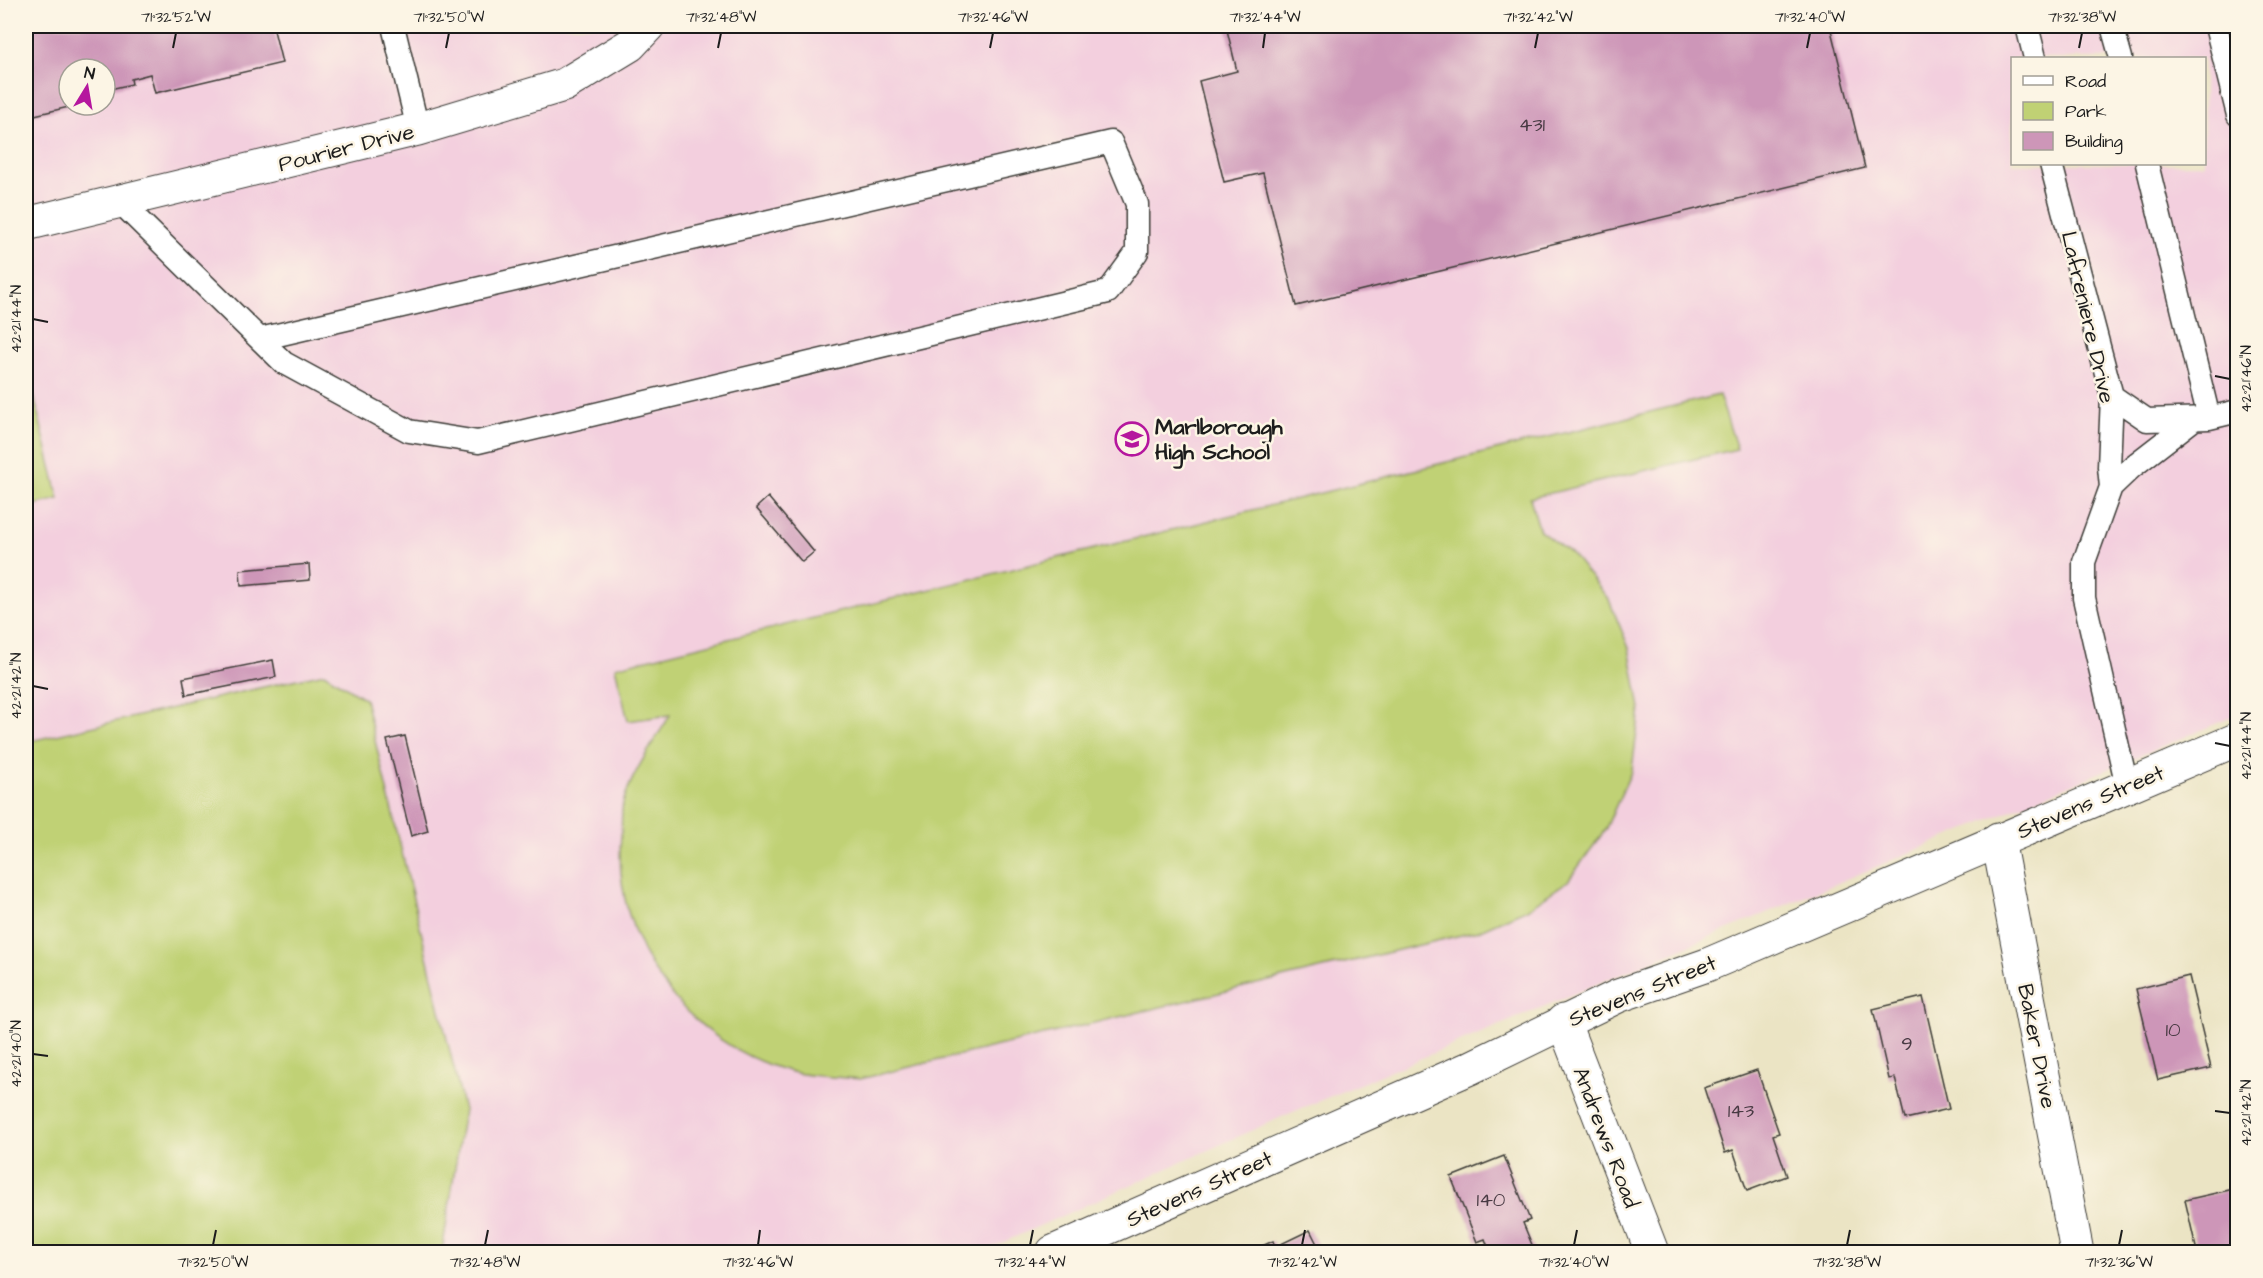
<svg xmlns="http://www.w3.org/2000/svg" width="2263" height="1278" viewBox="0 0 2263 1278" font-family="'Architects Daughter',sans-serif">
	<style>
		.built { fill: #f3cfde; fill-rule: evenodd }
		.green { fill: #c0d174; stroke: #6e7648; stroke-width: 1.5 }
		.building { fill: #cd96b8 }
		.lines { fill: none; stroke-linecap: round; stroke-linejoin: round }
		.service-casing { stroke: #3b3a35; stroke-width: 25 }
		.minor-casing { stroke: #3b3a35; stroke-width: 35 }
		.tertiary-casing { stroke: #3b3a35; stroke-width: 35 }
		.service { stroke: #fff; stroke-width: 22 }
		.minor { stroke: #fff; stroke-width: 33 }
		.tertiary { stroke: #fff; stroke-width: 33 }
		.ticks { fill: none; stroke: #1c1c1c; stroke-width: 2 }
		.labels { text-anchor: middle; stroke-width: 5; stroke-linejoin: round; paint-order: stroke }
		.number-label { font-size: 20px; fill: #483a43 }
		.street-label { font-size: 22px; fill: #1c1c1c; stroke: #fcf5e5 }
		.poi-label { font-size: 22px; font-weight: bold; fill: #1c1c1c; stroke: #fcf5e5; text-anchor: start }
		.neatline { fill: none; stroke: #1c1c1c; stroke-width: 2 }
		.ticks-label { font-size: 15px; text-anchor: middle; fill: #1c1c1c }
	</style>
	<rect width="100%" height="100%" fill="#fcf5e5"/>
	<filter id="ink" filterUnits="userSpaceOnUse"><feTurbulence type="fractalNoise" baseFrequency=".0167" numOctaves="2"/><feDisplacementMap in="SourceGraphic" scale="12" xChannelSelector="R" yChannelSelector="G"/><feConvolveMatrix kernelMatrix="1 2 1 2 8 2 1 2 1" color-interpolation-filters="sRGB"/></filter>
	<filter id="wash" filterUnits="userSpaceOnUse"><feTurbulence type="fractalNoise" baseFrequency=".008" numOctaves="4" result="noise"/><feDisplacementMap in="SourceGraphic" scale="24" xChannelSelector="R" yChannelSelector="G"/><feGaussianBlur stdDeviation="1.35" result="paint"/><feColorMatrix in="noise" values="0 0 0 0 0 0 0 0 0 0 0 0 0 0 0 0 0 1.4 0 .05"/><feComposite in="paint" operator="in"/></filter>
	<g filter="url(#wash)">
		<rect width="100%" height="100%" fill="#ebe4c4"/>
		<!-- built -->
		<path class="built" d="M26,26h2211v689l-951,400 -304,137h-956zM2012,58h192v106h-192zM69,69h36v36h-36z"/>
		<!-- green -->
		<path class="green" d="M26,364l33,135 -33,8z
			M1719,395l18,54 -207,49 10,33 34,25 35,44 20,48 11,60 -8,62 -27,60 -37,51 -41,28 -49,22 -618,148c-22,-2 -46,-2 -68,-7 -105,-27 -181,-129 -171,-237 1,-10 0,-22 2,-32 8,-29 32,-62 47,-88l-42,6 -13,-54z
			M324,673l41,26 99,411 -22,142h-416v-510z"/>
		<g id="blocks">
			<!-- building -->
			<path class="building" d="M26,26h247l9,37 -127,30 -5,-19 -19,5 1,5 -22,5 2,7 -7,2v-29h-36v38l-43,10z
				M1226,26h604l35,142 -569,138 -33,-133 -39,9 -25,-101 38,-10z
				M768,497l46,55 -12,10 -46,-54z
				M309,564l1,16 -69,6 -1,-16z
				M273,660l3,17 -90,18 -3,-17z
				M405,736l23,95 -17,5 -24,-96z
				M2189,976l22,92 -53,12 -22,-91z
				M1923,997l26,112 -44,10 -10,-41 -6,1 -16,-70z
				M1757,1070l22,63 -6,2 14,41 -40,15 -14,-41 -8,3 -21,-65z
				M1504,1156l26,64 -7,3 12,29h-45l-5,-13 -8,3 -26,-65z
				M2234,1189l4,15v48h-41l-12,-52z
				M1310,1230l11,22h-72l24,-11 2,6z"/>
		</g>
	</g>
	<g filter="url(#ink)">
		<use href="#blocks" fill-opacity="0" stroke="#3b3a35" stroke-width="1.5"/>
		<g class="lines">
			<!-- service casing -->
			<g class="service-casing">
				<path id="service" d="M393,26l25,103
					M2027,26l8,32
					M2112,26l9,32
					M2216,26l22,89
					M2051,164l61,232 -3,71 2,20 -27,75v36l43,188
					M2147,164l62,254
					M120,202l164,161 125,68 69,11 630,-150 29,-40v-48l-26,-62 -851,197
					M2112,396l35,24 62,-2 29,-7
					M2111,487l21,-20 62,-48"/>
			</g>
			<!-- minor casing -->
			<g class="minor-casing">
				<path id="minor" d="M26,224l392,-95 146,-44 66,-40 18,-19
					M1998,840l79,412
					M1563,1021l89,231"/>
			</g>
			<!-- tertiary casing -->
			<g class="tertiary-casing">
				<path id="tertiary" d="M1053,1252l417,-184 148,-72 89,-31 531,-226"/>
			</g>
			<!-- service -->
			<use href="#service" class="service"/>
			<!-- minor -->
			<use href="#minor" class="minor"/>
			<!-- tertiary -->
			<use href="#tertiary" class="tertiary"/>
		</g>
	</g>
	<!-- ticks -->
	<path class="ticks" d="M173,48l3,-15M446,48l3,-15M718,48l3,-15M990,48l3,-15M1263,48l2,-15M1535,48l3,-15M1807,48l3,-15M2079,48l3,-15M33,319l15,3M2215,376l15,3M33,686l15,3M2215,743l15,3M33,1054l15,2M2215,1111l15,2M213,1245l3,-15M485,1245l3,-15M758,1245l2,-15M1030,1245l3,-15M1302,1245l3,-15M1574,1245l3,-15M1847,1245l3,-15M2119,1245l3,-15"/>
	<!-- icons -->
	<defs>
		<g id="school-ring" transform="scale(1.725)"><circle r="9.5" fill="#fcf5e5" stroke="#b5179e" stroke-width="1.5"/><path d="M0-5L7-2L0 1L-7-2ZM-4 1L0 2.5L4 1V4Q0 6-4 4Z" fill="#b5179e"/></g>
	</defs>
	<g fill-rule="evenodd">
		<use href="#school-ring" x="1132" y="439"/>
	</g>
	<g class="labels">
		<!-- number labels -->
		<g class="number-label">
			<text x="1532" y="131">431</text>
			<text x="2173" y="1036">10</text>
			<text x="1907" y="1050">9</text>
			<text x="1741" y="1117">143</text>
			<text x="1491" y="1206">140</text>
		</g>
		<!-- street labels -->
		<g class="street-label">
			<text transform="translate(346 147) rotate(-14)" y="8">Pourier Drive</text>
			<text transform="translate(2089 317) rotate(77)" y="8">Lafreniere Drive</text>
			<text transform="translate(2090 801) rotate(-23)" y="8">Stevens Street</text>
			<text transform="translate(1642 990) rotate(-22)" y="8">Stevens Street</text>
			<text transform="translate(2038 1046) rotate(79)" y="8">Baker Drive</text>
			<text transform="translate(1607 1137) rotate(69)" y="8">Andrews Road</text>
			<text transform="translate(1199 1188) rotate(-24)" y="8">Stevens Street</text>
		</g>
		<!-- poi labels -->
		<g class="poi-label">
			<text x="1155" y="434">Marlborough<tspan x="1155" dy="25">High School</tspan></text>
		</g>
	</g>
	<!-- margin -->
	<rect width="2263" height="1278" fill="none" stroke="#fcf5e5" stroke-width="66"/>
	<!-- legend -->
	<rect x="2011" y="57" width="195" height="108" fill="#fcf5e5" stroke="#a29e95" stroke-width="1.5"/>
	<rect x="2023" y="76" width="30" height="9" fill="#ffffff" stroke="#a29e95" stroke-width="1.5"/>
	<text x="2065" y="87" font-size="18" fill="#1c1c1c">Road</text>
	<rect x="2023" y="102" width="30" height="18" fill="#c0d174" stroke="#a29e95" stroke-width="1.5"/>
	<text x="2065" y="117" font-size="18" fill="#1c1c1c">Park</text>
	<rect x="2023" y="132" width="30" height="18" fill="#cd96b8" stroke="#a29e95" stroke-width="1.5"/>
	<text x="2065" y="147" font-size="18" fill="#1c1c1c">Building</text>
	<!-- north arrow -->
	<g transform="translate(87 87) rotate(11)"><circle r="28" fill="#fcf5e5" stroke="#a29e95" stroke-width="1.5"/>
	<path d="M0-4.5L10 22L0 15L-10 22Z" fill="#b5179e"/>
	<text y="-9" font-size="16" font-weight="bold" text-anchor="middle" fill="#1c1c1c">N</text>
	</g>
	<rect x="33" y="33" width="2197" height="1212" class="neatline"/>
	<g class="ticks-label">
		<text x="176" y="22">71°32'52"W</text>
		<text x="449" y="22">71°32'50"W</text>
		<text x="721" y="22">71°32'48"W</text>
		<text x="993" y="22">71°32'46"W</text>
		<text x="1265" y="22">71°32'44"W</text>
		<text x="1538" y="22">71°32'42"W</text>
		<text x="1810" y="22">71°32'40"W</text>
		<text x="2082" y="22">71°32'38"W</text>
		<text transform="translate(16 319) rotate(-90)" y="5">42°21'44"N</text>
		<text transform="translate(2246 379) rotate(-90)" y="5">42°21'46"N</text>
		<text transform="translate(16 686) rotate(-90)" y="5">42°21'42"N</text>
		<text transform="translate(2246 746) rotate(-90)" y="5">42°21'44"N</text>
		<text transform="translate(16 1054) rotate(-90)" y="5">42°21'40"N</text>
		<text transform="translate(2246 1113) rotate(-90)" y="5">42°21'42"N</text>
		<text x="213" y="1267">71°32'50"W</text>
		<text x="485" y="1267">71°32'48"W</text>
		<text x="758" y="1267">71°32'46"W</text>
		<text x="1030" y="1267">71°32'44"W</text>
		<text x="1302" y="1267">71°32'42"W</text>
		<text x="1574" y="1267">71°32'40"W</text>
		<text x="1847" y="1267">71°32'38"W</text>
		<text x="2119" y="1267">71°32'36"W</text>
	</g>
</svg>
